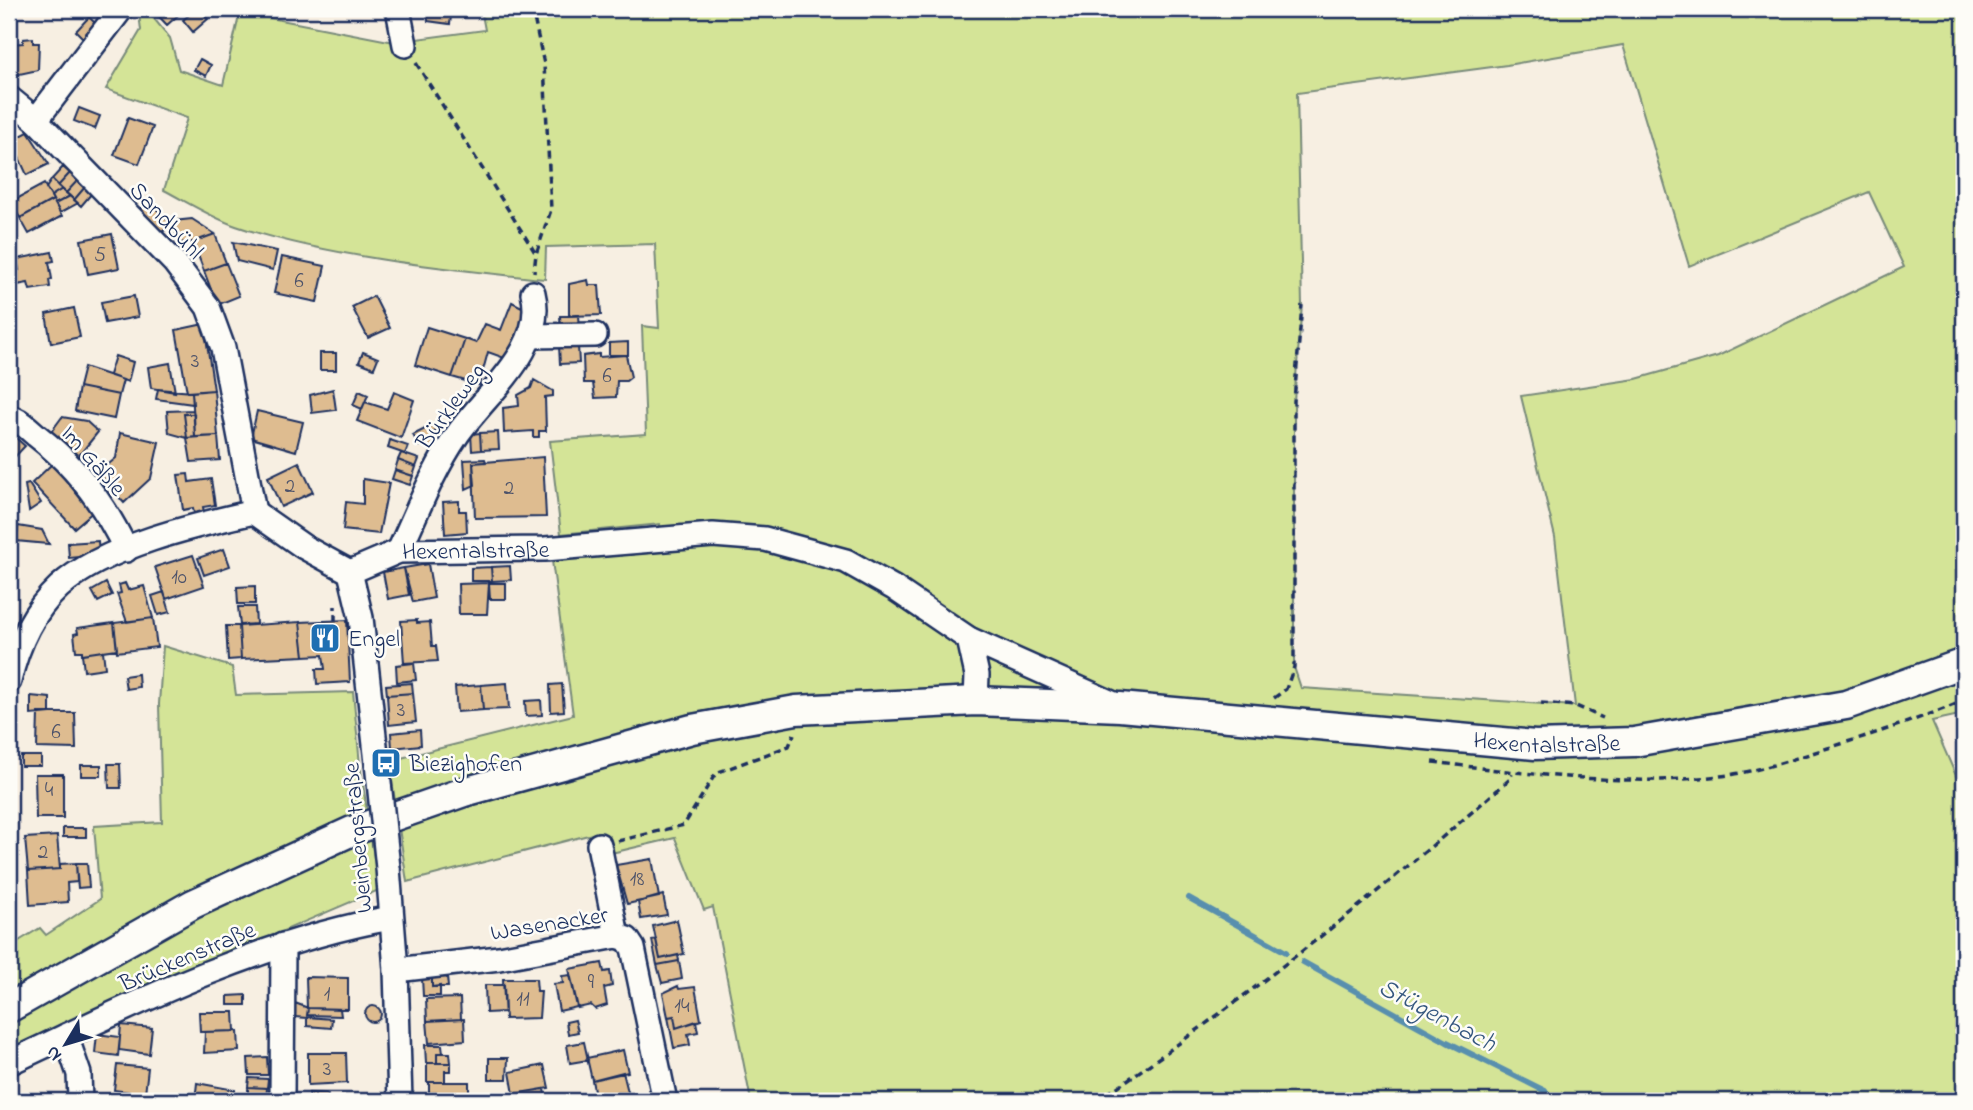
<svg xmlns="http://www.w3.org/2000/svg" width="1973" height="1110" viewBox="0 0 1973 1110" font-family="'Indie Flower',sans-serif">
	<style>
		.green { fill: #d4e497; stroke: #788a7a; stroke-width: 2; fill-rule: evenodd }
		.lines { fill: none; stroke-linecap: round; stroke-linejoin: round }
		.stream { stroke: #598fae; stroke-width: 6 }
		.building { fill: #debc90; stroke: #1b2f5e; stroke-width: 2 }
		.minor-casing { stroke: #1b2f5e; stroke-width: 28 }
		.major-casing { stroke: #1b2f5e; stroke-width: 33 }
		.path { stroke: #1b2f5e; stroke-width: 3.5; stroke-dasharray: 7 5; stroke-linecap: butt }
		.minor { stroke: #fdfcf7; stroke-width: 23 }
		.major { stroke: #fdfcf7; stroke-width: 28 }
		.minor-bridge-casing { stroke: #1b2f5e; stroke-width: 28; stroke-linecap: butt }
		.minor-bridge { stroke: #fdfcf7; stroke-width: 23 }
		.labels { text-anchor: middle; stroke-width: 5; stroke-linejoin: round; paint-order: stroke }
		.number-label { font-size: 21px; fill: #4c526a }
		.street-label { font-size: 24px; fill: #1b2f5e; stroke: #fdfcf7 }
		.poi-label { font-size: 24px; fill: #1b2f5e; stroke: #fdfcf7; text-anchor: start }
		.water-label { font-size: 26px; font-style: italic; fill: #35577f; stroke: #fdfcf7 }
	</style>
	<rect width="100%" height="100%" fill="#f7efe2"/>
	<filter id="ink" filterUnits="userSpaceOnUse"><feTurbulence type="fractalNoise" baseFrequency=".0143" numOctaves="2"/><feDisplacementMap in="SourceGraphic" scale="14" xChannelSelector="R" yChannelSelector="G"/><feConvolveMatrix kernelMatrix="1 2 1 2 8 2 1 2 1" color-interpolation-filters="sRGB"/></filter>
	<g filter="url(#ink)">
		<!-- green -->
		<path class="green" d="M146,9l24,29 9,32 44,15 17,-73 154,30 91,-12 -4,-21h1483v705l-32,7 32,73v307h-1213l-38,-194 -9,3 -29,-72 -68,16 -7,-22 -193,50 -18,-121 184,-46 -21,-154 107,-9 1,-28 -99,10 -11,-93 96,-7 -4,-108 17,2 -4,-84 -109,3 -1,32 -12,-1c-94,-10 -209,-22 -297,-52 -25,-9 -49,-24 -72,-36l23,-72 -81,-29 35,-59 -2,-16zM1623,45l66,221 180,-74 35,75 -186,89 -82,23 -115,17 34,141 20,169 -274,-18 -7,-21v-266l8,-96 -5,-212 210,-28z
			M163,646l69,21 4,28 117,-3 7,73 19,125 -204,87 -166,76v-106l31,-19 6,7 54,-36 -6,-73 68,-4 -3,-118z"/>
		<g class="lines">
			<!-- stream -->
			<path class="stream" d="M1189,898l97,54
				M1303,962l144,80 98,49 6,10"/>
		</g>
		<!-- building -->
		<path class="building" d="M152,9h55l-5,4 6,6 -15,13 -10,-12 6,-5 -4,-6 -18,16z
			M427,9h25l-2,15 -22,-3z
			M89,17l7,7 -13,14 -7,-7z
			M33,38v5h6l-1,27 -23,5 -6,-4v-27l14,-1v-4z
			M200,59l11,6 -5,11 -12,-6z
			M79,108l21,8 -5,13 -21,-8z
			M128,118l25,9 -14,37 -25,-9z
			M28,132l21,32 -22,11 -10,-22 -4,3 -4,-8v-6z
			M63,167l7,6 -12,13 -6,-7z
			M70,173l8,7 -12,13 -8,-7z
			M52,179l10,10 -11,7 -5,-8z
			M78,180l7,7 -11,13 -8,-7z
			M44,184l9,16 -33,18 -9,-16z
			M85,187l7,6 -11,13 -7,-6z
			M62,189l8,7 -15,8 -4,-8z
			M70,196l8,7 -18,10 -5,-9z
			M53,200l9,16 -33,18 -9,-16z
			M148,201l23,22 -10,11 -24,-22z
			M192,219l23,15 -22,8 -15,1 -4,-22z
			M112,234l7,34 -31,6 -7,-34z
			M215,234l11,29 -22,8 -11,-29z
			M233,242l44,9 -4,19 -36,-9z
			M52,252l2,9 -5,1 3,17 -3,1 1,7 -20,3 -2,-7 -11,2 -3,-14 5,-1 -2,-11z
			M282,257l43,9 -8,36 -43,-9z
			M226,263l13,33 -22,9 -13,-34z
			M588,280l1,5h10l2,30 -32,1v-32z
			M134,296l4,21 -33,6 -4,-21z
			M374,296l16,32 -22,10 -16,-31z
			M512,302l16,8 -18,50 -22,-8 -9,33 -27,-8 13,-38 11,4 9,-19 16,6z
			M74,308l6,29 -29,6 -5,-29z
			M579,315l1,14 -19,1 -1,-14z
			M204,324l10,66 -27,2 -11,-62z
			M427,327l38,12 -13,38 -37,-12z
			M628,342v13h-19v-12z
			M559,346h19l1,17 -19,1z
			M363,352l15,6 -4,10 -15,-6z
			M320,353h16v17h-16z
			M599,354v3l27,-2 5,22 -5,4h-9l-1,16 -21,1 -2,-15h-9l-1,-27z
			M115,356l18,6 -5,20 -19,-7z
			M170,363l5,29 -24,-4 -3,-21z
			M84,367l39,13 -4,15 -40,-8z
			M534,380l19,11v5l-8,1 1,34h-7v6h-6v-6l-29,2 -1,-25 16,-2 -1,-11 13,-7z
			M79,387l40,8 -5,24 -39,-8z
			M158,389l34,3 1,12 -37,-5z
			M333,389l3,21 -24,3 -2,-18z
			M214,390l4,46 -23,1 -3,-45z
			M359,391l9,4 -6,14 -9,-4z
			M394,392l20,8 -13,38 -44,-17 8,-19 22,7z
			M193,410l1,4h-10l3,24 -18,-5 -2,-22z
			M257,411l46,11 -7,29 -45,-13z
			M184,414h10l1,23 -8,1z
			M62,417l24,4 12,11 -21,26 -29,-22z
			M437,423l4,6 -9,4 6,10 -9,5 -3,-6 -7,4 -6,-11z
			M9,432l16,14 -16,17z
			M498,432l1,17 -18,1 -1,-17z
			M120,433l39,9 -8,36 -27,25 -26,-30 18,-15z
			M480,433l1,17 -9,1 -1,-17z
			M218,436l2,24 -29,2 -4,-24z
			M390,440l18,6 -3,8 -17,-6z
			M401,453l18,6 -3,8 -18,-7z
			M543,457l3,60 -71,1 -2,-55z
			M485,459l1,3 -13,1 2,22 -9,4 -2,-29z
			M398,460l18,7 -3,9 -18,-6z
			M299,462l14,30 -32,15 -13,-30z
			M52,464l42,47 -20,17 -42,-45z
			M395,470l18,6 -3,9 -18,-6z
			M188,474l1,8 22,-3 4,26 -12,2 1,5 -10,1 -1,-5 -10,2 -5,-35z
			M363,479l26,4 -10,51 -36,-4 3,-28 17,2z
			M29,484l12,19 -12,8 -4,-26z
			M459,501v10h7l1,21 -22,2 -2,-32z
			M18,526l24,4 7,14 -33,-3z
			M9,537l7,1 -7,60z
			M98,541l1,14 -30,3 -1,-15z
			M224,549l6,17 -26,9 -6,-17z
			M193,555l11,31 -38,13 -11,-32z
			M428,564l6,34 -21,4 -9,-34z
			M510,566l1,14 -19,1 -1,-14z
			M491,567l1,14h-21v-13z
			M404,568l5,27 -21,4 -5,-27z
			M106,583l6,12 -14,7 -6,-11z
			M125,583l3,7 16,-4 9,32 -26,4 -10,-28 4,-1 -2,-8z
			M489,583l-2,31h-28l-1,-30z
			M489,583h17v16h-16z
			M255,586v18h-17l-1,-17z
			M164,592l6,20 -12,3 -6,-19z
			M238,607h17l1,17 -16,1z
			M153,618l4,29 -40,5 -3,-29z
			M347,620l3,62 -33,2 -1,-15h9l-2,-14 -19,1 -4,-34z
			M417,620v3l13,-1 2,24h4l2,15 -34,2 -3,-42z
			M300,622l4,34 -63,3 -2,-33z
			M114,623l3,26 -35,5v-3h-6l-2,-17 4,-1 -1,-5z
			M226,626h13l2,33 -13,1z
			M103,651l2,17 -21,3 -2,-17z
			M414,663l2,17 -19,2 -1,-17z
			M138,674l1,13 -13,2 -2,-13z
			M412,683l1,10 -26,2 -1,-10z
			M507,683l2,26 -26,1 -2,-25z
			M562,684l2,27 -13,1 -1,-27z
			M481,685l2,25 -26,2 -2,-25z
			M413,693l3,29 -27,3 -2,-30z
			M31,696l19,2v15l-19,2z
			M541,700l1,15 -16,1 -1,-15z
			M38,713h37l1,36 -39,-1z
			M420,730l1,15 -29,3 -1,-15z
			M21,756h20v10h-20z
			M108,764h12l1,24h-12z
			M81,765h20v11h-20z
			M35,774h28v44h-27z
			M63,828h23v9h-23z
			M57,836l3,33 -32,2 -3,-33z
			M652,859l7,38 -32,7 -11,-39z
			M76,863h11l2,24 -11,1z
			M76,863l1,19 -10,1 1,19 -38,3 -2,-34 32,-2v-5z
			M663,895l4,20 -26,4 -3,-17z
			M677,920l7,34 -24,5 -7,-33z
			M656,939l4,20 18,-4 1,6 -22,4 -5,-25z
			M679,961l3,18 -20,4 -5,-18z
			M602,963l2,9 6,-1 2,15 -8,2 3,17 -12,4 -4,-4 -13,3 -9,-39z
			M570,975l7,32 -18,4 -5,-27 9,-1 -1,-7z
			M306,977l42,1v31l-41,-1z
			M447,977l1,10h-16v-9z
			M422,978h10v9l8,-1v10h-17z
			M503,979h33l1,12h4l-2,27 -34,1z
			M485,985h19l1,27 -19,1z
			M678,986l1,3 16,-2 6,33 -25,8 -2,-12 -6,1 -5,-24z
			M246,995v10h-18v-9z
			M460,998l1,21 -34,2 -1,-22z
			M295,1003l13,5 -1,10 -12,-1z
			M365 1014a8 8 0 1 1 16 0a8 8 0 1 1-16 0Z
			M308,1008l32,1 1,7 -34,-1z
			M199,1012h35l1,19 -35,1z
			M674,1016l2,12 20,-7 2,11 -10,2 2,11 -16,3 -6,-31z
			M307,1017l25,2 -1,9 -24,-2z
			M464,1019l1,21 -36,3 -2,-22z
			M575,1020l3,12 -10,2 -2,-12z
			M121,1025l31,3 -3,26 -30,-4z
			M238,1031l1,20 -35,2 1,-21z
			M97,1034l23,3 -2,19 -23,-3z
			M584,1042l4,18 -18,3 -3,-18z
			M425,1045h17l1,8h-6v10h-11z
			M623,1050l5,22 -36,8 -5,-22z
			M308,1053h38l1,30 -39,2z
			M437,1053h13l1,10h-14z
			M267,1057l1,18h-19l-1,-17z
			M489,1058h19l-1,21h-18z
			M427,1063h24v8h-6v11h-18z
			M117,1065l31,3 -3,26 -31,-4z
			M544,1065l5,23 -35,6 -4,-22z
			M623,1072l6,24 -33,5 -4,-21z
			M249,1078l19,1 -1,9 -19,-1z
			M429,1082h40v19h-40z
			M197,1083l38,7 -1,11h-39z
			M248,1087l19,1 -1,13 -18,-1z
			M544,1089l2,12h-30l-2,-7z
			M309,1093l19,1 -1,7h-18z"/>
		<g class="lines">
			<!-- minor casing -->
			<g class="minor-casing">
				<g id="minor">
					<path d="M398,9l7,36"/>
					<path d="M9,98l27,22 139,143 33,44 15,41 31,164"/>
					<path d="M36,120l85,-111"/>
					<path d="M530,336l65,-1"/>
					<path d="M9,417c10,2 19,11 27,18 40,31 69,70 90,115"/>
					<path d="M254,512l50,35 46,25"/>
					<path d="M399,551c18,-39 34,-81 58,-116 29,-42 90,-87 76,-142"/>
					<path id="s1" d="M350,572l49,-21 146,-2 168,-14 52,4 81,22 48,27 75,51 145,65"/>
					<path d="M350,572l11,46 16,145"/>
					<path d="M969,639l8,36 -1,26"/>
					<path d="M9,681c8,-35 23,-69 50,-94 45,-41 137,-62 195,-75"/>
					<path d="M599,845l18,91"/>
					<path d="M388,868l8,102 4,131"/>
					<path d="M396,970l103,-12 118,-22 10,3 6,9 32,153"/>
					<path d="M66,1036l13,38 1,27"/>
					<path d="M9,1063c122,-58 248,-121 382,-145"/>
					<path d="M282,1101l1,-156"/>
				</g>
			</g>
			<!-- major casing -->
			<g class="major-casing">
				<g id="major">
					<path id="s2" d="M9,1008l184,-104 159,-73 112,-39 228,-63 104,-19 180,-9 144,6 415,38 99,-3 212,-37 118,-42"/>
				</g>
			</g>
			<!-- path -->
			<path class="path" d="M532,9l12,55 7,146 -15,44 -2,18
				M416,63l120,191
				M335,621v-15
				M1274,698l12,-9 8,-22v-266l8,-96
				M1541,703l35,3 27,12
				M1433,762c95,12 191,25 287,14 37,-4 73,-17 108,-28 46,-14 91,-29 136,-47
				M618,841l66,-16 32,-52 73,-27 5,-12
				M1097,1101c143,-98 282,-207 413,-322l2,-5"/>
			<!-- minor -->
			<use href="#minor" class="minor"/>
			<!-- major -->
			<use href="#major" class="major"/>
			<!-- minor-bridge casing -->
			<g class="minor-bridge-casing">
				<path id="minor-bridge" d="M377,763l11,105"/>
			</g>
			<!-- minor-bridge -->
			<use href="#minor-bridge" class="minor-bridge"/>
		</g>
	</g>
	<!-- icons -->
	<defs>
		<g id="restaurant-square" transform="scale(1.575)"><rect x="-9" y="-9" width="18" height="18" rx="4" fill="#1f6fb2" stroke="#fdfcf7"/><path d="M-5-6h1v4h1v-4h1v4h1v-4h1v5L-1.5 .5V6h-2V.5L-5-1ZM5-6V6H3V1.5H1.5Q1.5-4 5-6Z" fill="#fff"/></g>
		<g id="bus-square" transform="scale(1.575)"><rect x="-9" y="-9" width="18" height="18" rx="4" fill="#1f6fb2" stroke="#fdfcf7"/><path d="M-5-6H5V4H4V6H2V4H-2V6H-4V4H-5ZM-3.5-4V0h7V-4ZM-3.5 1.2v1.5H-2V1.2ZM2 1.2v1.5H3.5V1.2Z" fill="#fff"/></g>
	</defs>
	<g fill-rule="evenodd">
		<use href="#restaurant-square" x="325" y="638"/>
		<use href="#bus-square" x="386" y="763"/>
	</g>
	<g class="labels">
		<!-- number labels -->
		<g class="number-label">
			<text x="100" y="261">5</text>
			<text x="299" y="287">6</text>
			<text x="195" y="367">3</text>
			<text x="607" y="382">6</text>
			<text x="290" y="492">2</text>
			<text x="509" y="494">2</text>
			<text x="179" y="583">10</text>
			<text x="401" y="716">3</text>
			<text x="56" y="738">6</text>
			<text x="49" y="796">4</text>
			<text x="43" y="858">2</text>
			<text x="637" y="885">18</text>
			<text x="591" y="988">9</text>
			<text x="327" y="1000">1</text>
			<text x="523" y="1005">11</text>
			<text x="682" y="1012">14</text>
			<text x="327" y="1075">3</text>
		</g>
		<!-- street labels -->
		<g class="street-label">
			<text transform="translate(167 220) rotate(47)" y="8">Sandbühl</text>
			<text transform="translate(450 406) rotate(-54)" y="8">Bürkleweg</text>
			<text transform="translate(94 460) rotate(49)" y="8">Im Gäßle</text>
			<text dy="8" stroke="none"><textPath href="#s1" startOffset="130">Hexentalstraße</textPath></text>
			<text dy="8" stroke="none"><textPath href="#s2" startOffset="1600">Hexentalstraße</textPath></text>
			<text transform="translate(357 838) rotate(-95)" y="8">Weinbergstraße</text>
			<text transform="translate(549 923) rotate(-9)" y="8">Wasenacker</text>
			<text transform="translate(187 956) rotate(-23)" y="8">Brückenstraße</text>
		</g>
		<!-- poi labels -->
		<g class="poi-label">
			<text x="348" y="646">Engel</text>
			<text x="409" y="771">Biezighofen</text>
		</g>
		<!-- water labels -->
		<g class="water-label">
			<text transform="translate(1438 1014) rotate(28)" y="9">Stügenbach</text>
		</g>
	</g>
	<!-- margin -->
	<rect width="1973" height="1110" fill="none" stroke="#fdfcf7" stroke-width="35"/>
	<rect x="18" y="18" width="1938" height="1075" fill="none" stroke="#1b2f5e" stroke-width="2.5" filter="url(#ink)"/>
	<!-- north arrow -->
	<g transform="translate(66 1044) rotate(232)" stroke="#fdfcf7" stroke-width="5" paint-order="stroke">
	<path d="M0-5L12 26L0 18L-12 26Z" fill="#1b2f5e"/>
	<text y="-10" font-size="19" font-weight="bold" text-anchor="middle" fill="#1b2f5e">N</text>
	</g>
</svg>
